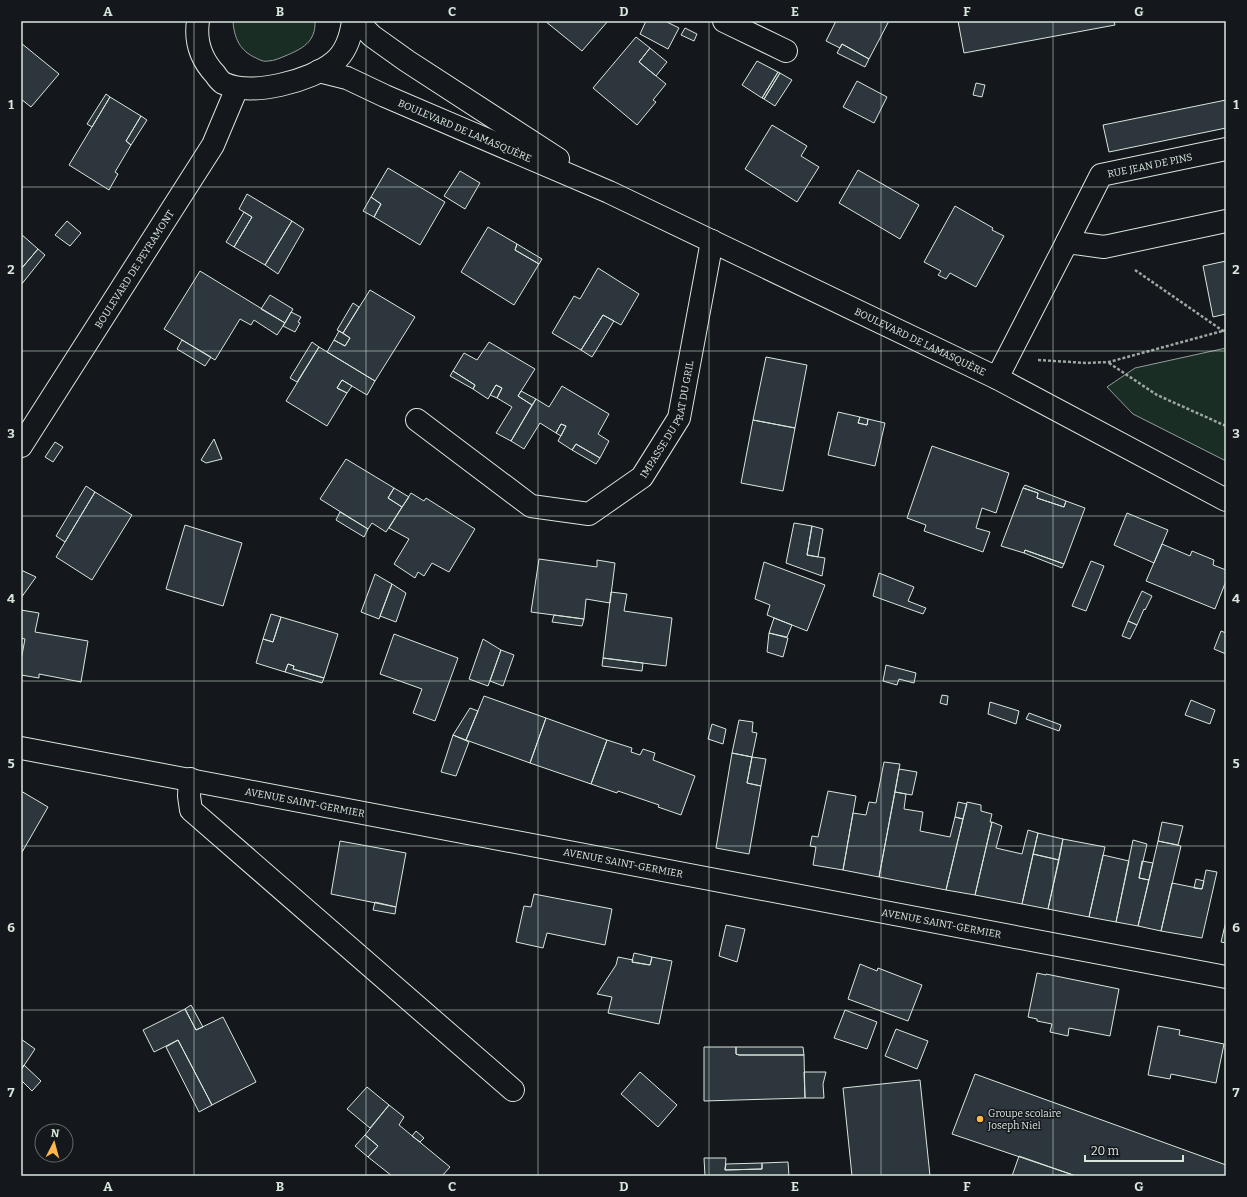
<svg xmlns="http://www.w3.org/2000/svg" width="1247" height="1197" viewBox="0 0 1247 1197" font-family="Bitter,serif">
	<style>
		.green { fill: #1a2d24; stroke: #939e99 }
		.building { fill: #2c363c; stroke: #d8e6dc }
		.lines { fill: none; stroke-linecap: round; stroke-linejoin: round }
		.minor-casing { stroke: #d8e6dc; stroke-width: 24 }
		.major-casing { stroke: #d8e6dc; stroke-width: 24 }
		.path { stroke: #9da8a2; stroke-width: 2.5; stroke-dasharray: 3 2; stroke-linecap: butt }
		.minor { stroke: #14181c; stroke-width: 22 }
		.major { stroke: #14181c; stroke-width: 22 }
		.grid { fill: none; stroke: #d8e6dc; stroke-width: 1; stroke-opacity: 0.55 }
		.poi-dot { fill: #ffb74d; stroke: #14181c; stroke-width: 1.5 }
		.labels { text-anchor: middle; stroke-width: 3; stroke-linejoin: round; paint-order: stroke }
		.street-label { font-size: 10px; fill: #d8e6dc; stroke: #14181c }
		.poi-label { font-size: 10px; fill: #d8e6dc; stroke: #14181c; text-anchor: start }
		.neatline { fill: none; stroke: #d8e6dc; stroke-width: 1.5 }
		.grid-label { font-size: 13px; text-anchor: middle; font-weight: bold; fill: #d8e6dc }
	</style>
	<rect width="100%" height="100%" fill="#14181c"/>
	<!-- green -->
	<path class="green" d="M233,21h82c1,21 -13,28 -30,35 -5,2 -11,5 -17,5 -4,1 -8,-1 -12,-3 -16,-7 -22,-20 -23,-37z
		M1226,348v113l-93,-47 -26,-27 28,-19z"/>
	<!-- building -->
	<path class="building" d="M545,21h63l-26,30z
		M646,21h19l14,7 -11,21 -28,-15z
		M836,21h53l-20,38 -27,-15 -2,4 -14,-7z
		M958,21h156l1,4 -151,28z
		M685,28l12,6 -3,7 -13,-6z
		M636,37l14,11 -11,14 27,22 -13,16 3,2 -19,23 -44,-37z
		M21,43l38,31 -28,33 -10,-8z
		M842,44l27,15 -4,8 -28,-14z
		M650,48l17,14 -11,14 -17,-14z
		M757,61l21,11 -16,26 -20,-13z
		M778,72l2,1 -16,26 -2,-1z
		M780,73l12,7 -17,26 -11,-7z
		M857,81l30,16 -13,26 -31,-16z
		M976,83l9,2 -3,12 -9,-2z
		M106,94l4,3 -18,30 -5,-3z
		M110,97l31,19 -15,25 5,4 -16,27 3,2 -9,16 -40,-25z
		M1226,100v28l-117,24 -6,-27z
		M141,116l6,4 -16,25 -5,-4z
		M772,125l35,21 -6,10 18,11 -22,35 -52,-33z
		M388,168l57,34 -25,43 -46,-28 7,-13 -10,-7z
		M858,170l61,35 -19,34 -61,-36z
		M460,171l20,12 -15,26 -21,-13z
		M247,194l45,27 -27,44 -31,-18 18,-30 -13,-8z
		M371,197l10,7 -7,13 -11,-6z
		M955,206l38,22 -1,2 12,6 -28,51 -26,-14 -4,6 -8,-4 3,-4 -17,-9z
		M244,212l8,5 -18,30 -8,-5z
		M67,221l14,12 -11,13 -15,-11z
		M292,221l12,8 -26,45 -13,-9z
		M488,227l29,17 -2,6 24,14 -25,41 -53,-33z
		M21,234l17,15 -17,20z
		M517,244l25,15 -3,5 -24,-14z
		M38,249l7,6 -24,30v-16z
		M1226,261v53l-13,3 -10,-51z
		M598,268l41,26 -18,31 -18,-10 -22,35 -29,-17 22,-37 6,3z
		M200,271l85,52 -8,12 -23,-15 -3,5 -11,-6 -25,41 -51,-31z
		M370,290l45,27 -40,64 -48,-29 7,-12 11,6 5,-8 -7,-5z
		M270,295l23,14 -8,14 -24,-14z
		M353,303l6,4 -16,26 -6,-3z
		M291,312l10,5 -3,5 2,1 -5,9 -12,-6z
		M603,315l11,6 -22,36 -11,-7z
		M339,331l11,7 -5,8 -11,-6z
		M182,340l29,17 -6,9 -28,-17z
		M312,342l7,5 -22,35 -7,-4z
		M489,342l46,27 -17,27 14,9 -21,36 -15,-8 16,-26 -15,-9 5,-10 -6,-3 -8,14 -15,-10 2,-4 -22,-14 11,-18 13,7z
		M319,347l56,34 -8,14 -25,-15 -5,8 10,5 -20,33 -41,-25z
		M766,357l41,8 -12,63 -42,-8z
		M453,371l22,14 -2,4 -23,-13z
		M342,380l10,6 -5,7 -10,-5z
		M496,385l6,3 -5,10 -7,-3z
		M562,386l47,28 -11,20 11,7 -9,17 -24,-14 -4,6 -14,-9 8,-15 -5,-2 -5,9 -16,-10 -16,26 -13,-8 25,-42 13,8z
		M521,391l15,8 -4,6 -14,-9z
		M838,412l22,5 -2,6 9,2 1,-6 17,4 -10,43 -47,-11z
		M860,417l8,2 -1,6 -9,-2z
		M753,420l42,8 -12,63 -42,-8z
		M561,424l5,2 -5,10 -5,-3z
		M214,439l8,20 -16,4 -5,-3z
		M55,442l8,5 -10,15 -8,-5z
		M576,444l24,14 -4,6 -24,-14z
		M932,446l77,27 -13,40 -14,-5 -6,20 14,4 -7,20 -59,-21 2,-6 -19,-7z
		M346,459l48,29 -6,10 14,9 -16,25 -14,-9 -4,6 -48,-30z
		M1025,485l41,16 -2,6 -27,-9 1,-5 -15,-5z
		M86,486l9,6 -30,50 -9,-6z
		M394,488l15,9 -7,10 -14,-9z
		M1023,488l15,5 -1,5 27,9 2,-6 19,7 -21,56 -39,-14 -1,3 -23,-7z
		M95,492l37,23 -40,65 -36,-23z
		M411,493l13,8 2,-3 49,31 -26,43 -17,-9 -8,13 -6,-4 -3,6 -21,-14 15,-25 -20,-11z
		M340,512l28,17 -4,8 -28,-17z
		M1127,513l41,17 -14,33 -40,-18z
		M794,523l18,3 -5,29 18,3 -3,18 -36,-13z
		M185,525l57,18 -19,63 -57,-17z
		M812,526l11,3 -5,28 -11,-2z
		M1162,544l28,12 2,-5 22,9 -1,5 13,5v11l-11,28 -69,-28z
		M1025,550l39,14 -2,4 -38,-15z
		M539,559l58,8v-7l18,3 -5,40 -24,-4 -2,20 -53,-7z
		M1091,561l13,5 -18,45 -14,-5z
		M764,562l61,23 -18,46 -40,-16 3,-10 -15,-6z
		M21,570l15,7 -15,21z
		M879,573l35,14 -6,14 18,7 -3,6 -50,-18z
		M375,574l17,10 -13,35 -18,-7z
		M392,584l14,9 -10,29 -16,-6z
		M1142,591l10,5 -7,14 -1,-1 -7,16 -9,-4z
		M611,592l16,2 -3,17 48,7 -6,48 -63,-8z
		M21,610l18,3 -4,19 53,9 -7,41 -42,-8v4l-18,-3v-15l4,-21 -4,-1z
		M271,614l10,3 -8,25 -10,-3z
		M554,615l30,4 -2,7 -30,-4z
		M281,617l57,17 -14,44 -31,-9 1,-3 -6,-2 -3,8 -29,-9 7,-24 10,3z
		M774,618l18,7 -5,12 -18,-4z
		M1128,621l9,4 -7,14 -8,-3z
		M1221,631l5,2v21l-12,-5z
		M769,633l19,5 -5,19 -16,-5z
		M394,634l64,24 -23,63 -22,-8 9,-24 -42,-15z
		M483,639l18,11 -13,36 -19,-7z
		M501,650l13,5 -11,31 -13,-5z
		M603,658l40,5 -1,8 -40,-5z
		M288,664l6,2 -1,3 31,9 -2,5 -37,-11z
		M886,665l30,8 -2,10 -15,-4 -2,6 -14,-4z
		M942,695l6,1 -1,9 -7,-2z
		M484,696l62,22 -16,45 -64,-23z
		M1191,700l24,10 -5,14 -25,-9z
		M990,702l29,9 -3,13 -28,-10z
		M470,708l8,3 -12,29 -13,-5z
		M1029,713l32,12 -2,6 -33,-12z
		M546,718l61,22 -16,44 -61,-21z
		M739,720l14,2 -1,10 5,1 -5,24 -20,-4z
		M712,724l14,5 -3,15 -15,-5z
		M453,735l16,7 -13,34 -15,-4z
		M607,740l25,8 -1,4 9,3 3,-6 12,4 -2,7 42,16 -14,39 -23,-8 1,-2 -41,-14 -1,2 -26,-9z
		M732,753l20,4 -5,26 14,3 -12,68 -33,-6z
		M752,757l14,2 -5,27 -14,-3z
		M884,762l16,2 -21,113 -36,-7 10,-57 13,2 3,-13 7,1z
		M899,769l18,3 -5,23 -17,-3z
		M21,791l27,16 -27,47z
		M828,791l28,5 -13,74 -30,-5 3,-18 -6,-1 2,-10 6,1z
		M895,792l11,2 -2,15 19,3 -3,19 30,6 5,-20 8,2 -17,71 -67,-13z
		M958,802l9,2 -4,15 -8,-2z
		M967,802l14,3v6l11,3 -2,8h2l-17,73 -29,-5z
		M992,822l10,4 -6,22 26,6 6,-24 10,3 -16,71 -47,-9z
		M1162,822l21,4 -5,19 -20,-4z
		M1038,833l25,6 -4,21 -26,-6z
		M1063,839l42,8 -16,70 -41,-8z
		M1133,840l14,4 -8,34 10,2 -11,46 -22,-4z
		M340,841l66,12 -10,54 -65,-13z
		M1158,841l23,5 -20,85 -23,-5z
		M1033,854l26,6 -11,49 -26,-5z
		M1103,855l26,6 -13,61 -27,-5z
		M1142,861l11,2 -4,17 -10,-2z
		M1206,870l11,2 -15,66 -41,-7 11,-48 30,6z
		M1196,879l8,2 -2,8 -8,-1z
		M534,894l78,15 -7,36 -58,-12 -4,15 -27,-6 8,-36 7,1z
		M375,902l21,5 -1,7 -22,-4z
		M1226,921v22l-5,-1z
		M726,925l19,4 -8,33 -18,-6z
		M634,953l18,4 -2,8 -18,-3z
		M618,957l15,3 -1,2 18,3 2,-8 20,4 -13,63 -51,-11 4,-16 -15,-3 19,-29z
		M860,964l17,7 1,-3 44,17 -14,36 -60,-22z
		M1037,973l9,2v-1l73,15 -9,47 -41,-8 -1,8 -18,-4 2,-8 -15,-3v-2l-9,-2z
		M191,1005l12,22 -7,3 -11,-21z
		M185,1009l11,21 27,-13 33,65 -44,23 -34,-65 -24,12 -11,-22z
		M845,1010l32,12 -10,27 -33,-11z
		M1158,1026l22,4 -1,5 45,9 -8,39 -45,-9 -1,5 -22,-4z
		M896,1029l32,12 -11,28 -32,-13z
		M21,1039l14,10 -14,21z
		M178,1040l34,65 -13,7 -33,-65z
		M704,1047h32v7l3,1h65l1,43 -101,3z
		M736,1047h67l1,8h-65l-3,-1z
		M24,1065l17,16 -9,10 -11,-11v-10z
		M640,1072l37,33 -19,22 -37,-33z
		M804,1072h22l-3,12 1,14h-19z
		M975,1074l251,91v11h-150l-124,-42z
		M920,1080l10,96h-78l-9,-88z
		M367,1087l22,18 -19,23 -23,-19z
		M389,1105l15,12 -5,8 51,42 -8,9h-50l-24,-19 10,-11 -13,-11z
		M416,1131l8,7 -4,4 -8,-6z
		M365,1135l13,11 -10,11 -13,-11z
		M1019,1156l57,20h-64z
		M704,1158h22l-1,12 37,-1v-6l26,-1 1,14h-84z
		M762,1163v6l-37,1 1,-6z"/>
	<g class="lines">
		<!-- minor casing -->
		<g class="minor-casing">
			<g id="minor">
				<path d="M724,21l62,30"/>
				<path id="s1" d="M1067,242l34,-67 125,-26"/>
				<path d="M997,378l70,-136 37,5 122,-26"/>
				<path id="s2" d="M417,420l114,86 58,8 53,-37 37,-59 33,-177"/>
				<path id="s3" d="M21,446l192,-301 24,-57"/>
				<path id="s4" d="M21,748l1205,229"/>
				<path d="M190,779l-1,17 2,14 322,280"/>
			</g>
		</g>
		<!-- major casing -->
		<g class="major-casing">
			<g id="major">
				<path d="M198,21c-3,20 3,38 17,53 2,3 5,7 8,9 28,14 88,-2 111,-21 12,-10 17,-26 19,-41"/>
				<path d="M357,21l15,15 35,25 151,98"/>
				<path id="s5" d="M319,71l28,7 38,18 224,96 388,186 229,122"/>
			</g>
		</g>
		<!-- path -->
		<path class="path" d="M1135,270l91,63
			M1038,360l48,3 23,-1 117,-32
			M1109,363l48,32 69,31"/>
		<!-- minor -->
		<use href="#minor" class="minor"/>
		<!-- major -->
		<use href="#major" class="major"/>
	</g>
	<!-- grid -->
	<path class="grid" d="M194,21v1155M366,21v1155M538,21v1155M709,21v1155M881,21v1155M1053,21v1155M21,187h1205M21,351h1205M21,516h1205M21,681h1205M21,846h1205M21,1010h1205"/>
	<!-- markers -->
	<circle class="poi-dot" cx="980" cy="1119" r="4"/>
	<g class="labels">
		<!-- street labels -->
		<g class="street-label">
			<text dy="4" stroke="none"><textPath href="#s5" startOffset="158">BOULEVARD DE LAMASQUÈRE</textPath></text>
			<text dy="4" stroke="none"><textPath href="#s1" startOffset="125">RUE JEAN DE PINS</textPath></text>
			<text dy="4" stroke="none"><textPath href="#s3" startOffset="210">BOULEVARD DE PEYRAMONT</textPath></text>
			<text dy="4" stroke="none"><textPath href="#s5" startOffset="660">BOULEVARD DE LAMASQUÈRE</textPath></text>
			<text dy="4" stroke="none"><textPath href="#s2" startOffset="330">IMPASSE DU PRAT DU GRIL</textPath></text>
			<text dy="4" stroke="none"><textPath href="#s4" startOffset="289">AVENUE SAINT-GERMIER</textPath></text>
			<text dy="4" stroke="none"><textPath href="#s4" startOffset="613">AVENUE SAINT-GERMIER</textPath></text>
			<text dy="4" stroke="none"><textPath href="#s4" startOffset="937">AVENUE SAINT-GERMIER</textPath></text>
		</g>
		<!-- poi labels -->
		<g class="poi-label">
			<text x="988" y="1117">Groupe scolaire<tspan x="988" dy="12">Joseph Niel</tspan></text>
		</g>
	</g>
	<!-- border -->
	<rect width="1247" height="1197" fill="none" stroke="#14181c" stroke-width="44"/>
	<!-- north arrow -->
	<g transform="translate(54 1143) rotate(6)"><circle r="19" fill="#14181c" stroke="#626a69"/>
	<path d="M0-3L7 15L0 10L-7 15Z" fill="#ffb74d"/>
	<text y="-6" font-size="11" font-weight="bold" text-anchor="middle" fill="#d8e6dc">N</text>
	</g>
	<!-- scale -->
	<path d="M1085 1155v6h98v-6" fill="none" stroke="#d8e6dc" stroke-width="2"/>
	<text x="1091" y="1155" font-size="12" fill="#d8e6dc" stroke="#14181c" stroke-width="3" paint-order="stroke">20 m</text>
	<rect x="22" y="22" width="1203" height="1153" class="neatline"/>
	<g class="grid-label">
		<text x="108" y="16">A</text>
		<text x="280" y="16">B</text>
		<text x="452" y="16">C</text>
		<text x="624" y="16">D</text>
		<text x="795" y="16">E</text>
		<text x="967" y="16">F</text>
		<text x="1139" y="16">G</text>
		<text x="11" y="109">1</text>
		<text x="1236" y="109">1</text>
		<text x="11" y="274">2</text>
		<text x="1236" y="274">2</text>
		<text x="11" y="438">3</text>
		<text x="1236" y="438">3</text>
		<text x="11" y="603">4</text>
		<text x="1236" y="603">4</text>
		<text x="11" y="768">5</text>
		<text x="1236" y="768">5</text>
		<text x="11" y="932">6</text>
		<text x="1236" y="932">6</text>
		<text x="11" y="1097">7</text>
		<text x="1236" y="1097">7</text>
		<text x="108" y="1191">A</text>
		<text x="280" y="1191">B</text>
		<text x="452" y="1191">C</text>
		<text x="624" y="1191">D</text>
		<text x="795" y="1191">E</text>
		<text x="967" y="1191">F</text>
		<text x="1139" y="1191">G</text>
	</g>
</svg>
